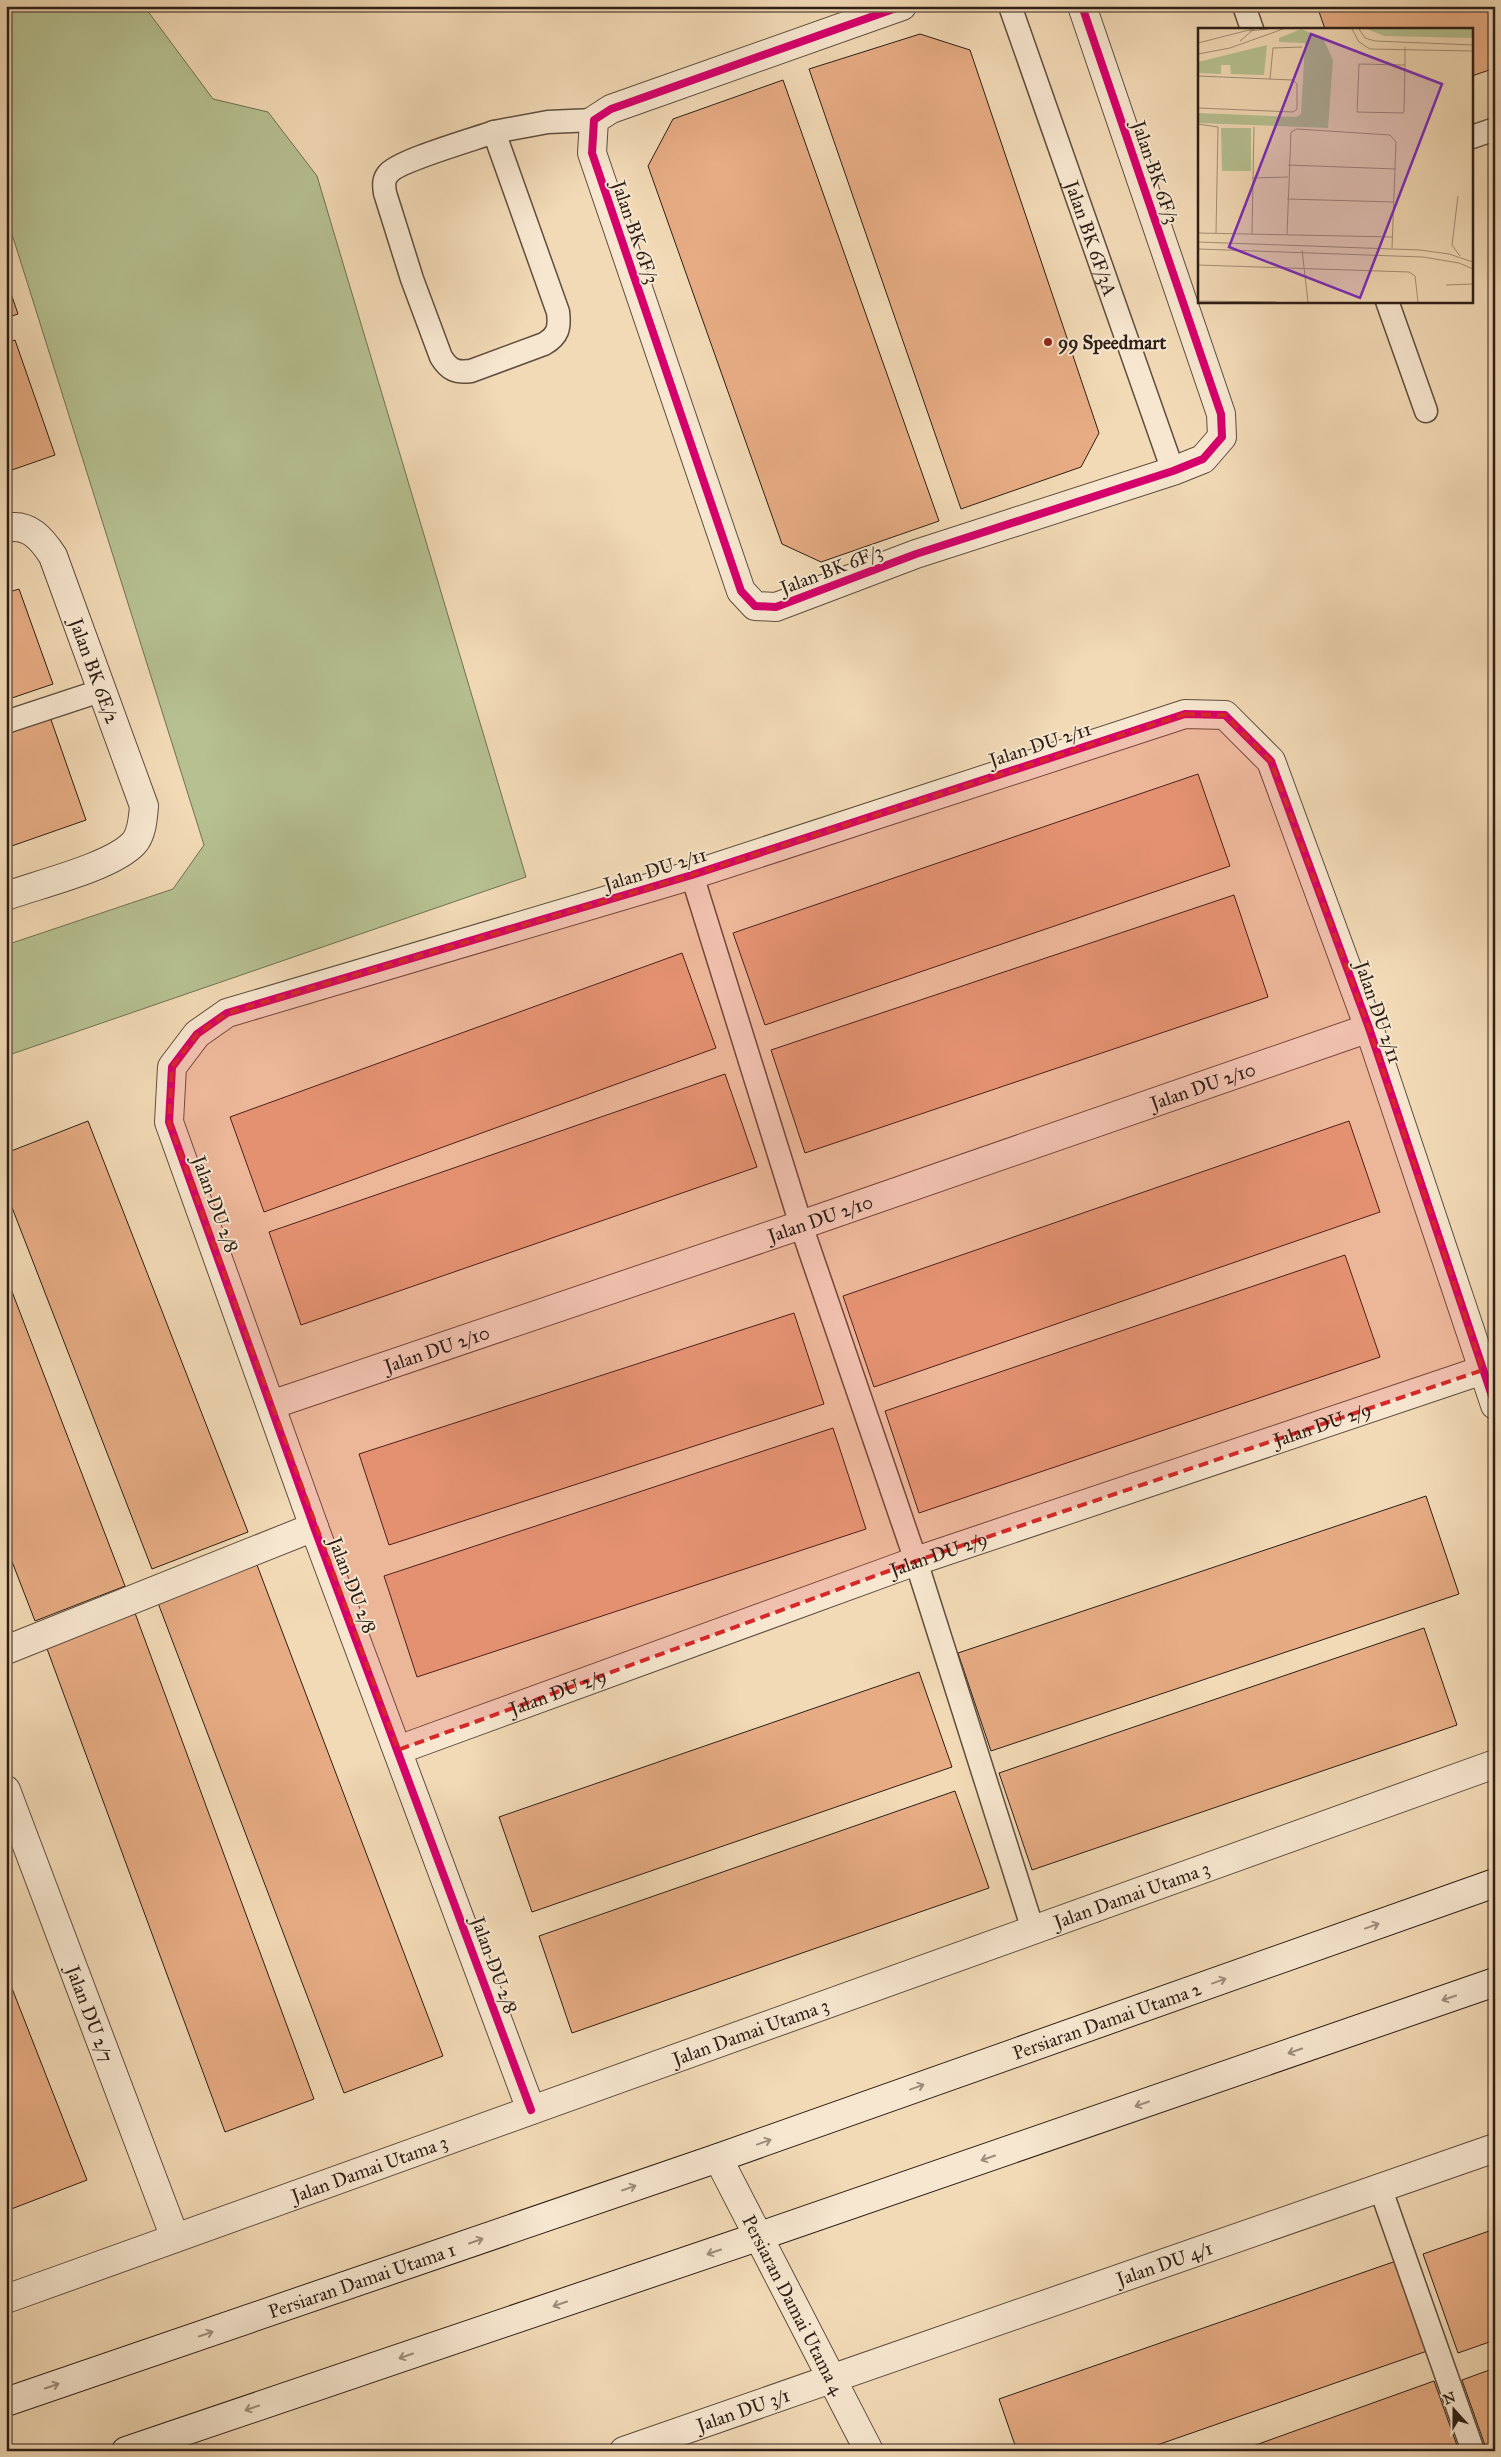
<svg xmlns="http://www.w3.org/2000/svg" width="1501" height="2457" viewBox="0 0 1501 2457" font-family="'IM FELL Great Primer',serif">
	<style>
		.green { fill: #b6c091; stroke: #727054 }
		.building { fill: #e7ac84; stroke: #2e1f17 }
		.lines { fill: none; stroke-linecap: round; stroke-linejoin: round }
		.lane-casing { stroke: #5f4e3f; stroke-width: 25 }
		.street-casing { stroke: #5f4e3f; stroke-width: 30 }
		.secondary-casing { stroke: #2e1f17; stroke-width: 30 }
		.lane { stroke: #f7e7d0; stroke-width: 22 }
		.street { stroke: #f7e7d0; stroke-width: 28 }
		.secondary { stroke: #f7e7d0; stroke-width: 28 }
		.cycleway-casing { stroke: #f7e7d0; stroke-width: 11 }
		.cycleway { stroke: #d6006c; stroke-width: 8 }
		.oneway { stroke: #9d8d7d }
		.marked { fill: #d62828; fill-opacity: 0.2; stroke: #d62828; stroke-width: 4; stroke-dasharray: 10 6; stroke-linejoin: round }
		.poi-dot { fill: #8f2418; stroke: #f7e7d0; stroke-width: 2 }
		.labels { text-anchor: middle; stroke-width: 4; stroke-linejoin: round; paint-order: stroke }
		.street-label { font-size: 19px; fill: #2e1f17; stroke: #f7e7d0 }
		.poi-label { font-size: 19px; font-weight: bold; fill: #2e1f17; stroke: #f7e7d0; text-anchor: start }
		.inset-road { fill: none; stroke: #a48f76; stroke-width: 1 }
		.view { fill: #7b2cbf; fill-opacity: 0.15; stroke: #7b2cbf; stroke-width: 2.5 }
		.inset-edge { fill: none; stroke: #2e1f17; stroke-width: 2.5 }
	</style>
	<rect width="100%" height="100%" fill="#f2dab6"/>
	<filter id="stains"><feTurbulence type="fractalNoise" baseFrequency=".004" numOctaves="4"/><feColorMatrix values="0 0 0 0 .2 0 0 0 0 .09 0 0 0 0 .02 0 0 0 .5 -.17"/></filter>
	<radialGradient id="worn" r=".72"><stop offset=".6" stop-color="#630" stop-opacity="0"/><stop offset="1" stop-color="#630" stop-opacity=".3"/></radialGradient>
	<!-- green -->
	<path class="green" d="M6,6h138l69,93 55,13 49,64 209,701 -520,179v-111l167,-56 31,-44 -198,-630z"/>
	<!-- building -->
	<path class="building" d="M1317,6h178v62l-23,8v-47h-147z
		M920,34l50,16 129,383 -18,34 -120,42 -152,-440z
		M783,80l156,441 -118,41 -39,-18 -134,-378 25,-47z
		M6,279l12,35 -12,4z
		M15,340l40,115 -49,17v-129z
		M19,589l34,95 -47,16v-107z
		M49,714l37,106 -80,28v-119z
		M1198,774l32,92 -465,159 -32,-92z
		M1234,895l34,102 -463,156 -34,-103z
		M682,953l34,95 -452,164 -34,-95z
		M725,1074l32,93 -456,158 -32,-93z
		M88,1121l160,411 -96,37 -146,-377v-39z
		M1349,1121l31,91 -506,175 -31,-91z
		M1345,1255l35,102 -461,156 -34,-102z
		M6,1276l119,310 -90,35 -29,-75z
		M794,1313l30,91 -435,141 -30,-91z
		M833,1428l33,101 -449,148 -33,-101z
		M1426,1496l33,98 -468,157 -33,-98z
		M257,1565l186,491 -99,37 -186,-490z
		M135,1613l179,486 -89,33 -179,-486z
		M1424,1628l33,97 -425,145 -33,-97z
		M919,1672l33,95 -420,145 -33,-95z
		M955,1791l34,97 -417,145 -33,-97z
		M6,1973l81,207 -81,31z
		M1495,2229v111l-37,13 -35,-99z
		M1399,2260l31,90 -290,101h-123l-18,-52z
		M1495,2368v83h-8l-25,-71z
		M1434,2381l25,70h-220z"/>
	<g class="lines">
		<!-- lane casing -->
		<g class="lane-casing">
			<g id="lane">
				<path id="s1" d="M1010,6l163,465"/>
				<path d="M1244,6l8,23"/>
				<path d="M494,132l64,180c2,16 0,24 -14,32l-73,27c-15,2 -22,-1 -30,-14l-29,-78 -27,-86c-1,-7 -2,-13 3,-19 9,-13 87,-35 106,-42z"/>
				<path d="M494,132l54,-10 46,-2"/>
				<path d="M1472,137l23,-8"/>
				<path d="M1387,301l39,110"/>
				<path d="M6,722l97,-32"/>
				<path d="M692,875l109,350 115,336 117,369"/>
				<path d="M1380,2187l93,264"/>
			</g>
		</g>
		<!-- street casing -->
		<g class="street-casing">
			<g id="street">
				<path d="M902,6l-291,103 -17,11 -2,33 149,438 14,15 21,1 140,-53 257,-83 30,-12 19,-22 -1,-23 -139,-408"/>
				<path id="s2" d="M6,528c23,-5 36,11 47,28l91,250c-1,12 -2,28 -10,37 -22,24 -95,41 -128,53"/>
				<path id="s3" d="M271,1405l530,-180 568,-197"/>
				<path d="M6,1650l308,-123"/>
				<path id="s4" d="M398,1750l518,-189 567,-191"/>
				<path id="s5" d="M6,1790l169,448"/>
				<path d="M531,2110l-217,-583 -145,-405 3,-55 25,-33 30,-21 465,-138 493,-161 40,1 46,46 98,267 126,377"/>
				<path id="s6" d="M718,2158l151,293"/>
				<path id="s7" d="M6,2299l1489,-535"/>
				<path id="s8" d="M624,2451l871,-303"/>
			</g>
		</g>
		<!-- secondary casing -->
		<g class="secondary-casing">
			<g id="secondary">
				<path id="s9" d="M6,2402l712,-244 777,-275"/>
				<path d="M126,2451l634,-215 735,-254"/>
			</g>
		</g>
		<!-- lane -->
		<use href="#lane" class="lane"/>
		<!-- street -->
		<use href="#street" class="street"/>
		<!-- secondary -->
		<use href="#secondary" class="secondary"/>
		<!-- cycleway casing -->
		<g class="cycleway-casing">
			<path id="cycleway" d="M902,6l-291,103 -17,11 -2,33 149,438 14,15 21,1 140,-53 257,-83 30,-12 19,-22 -1,-23 -139,-408
				M531,2110l-217,-583 -145,-405 3,-55 25,-33 30,-21 465,-138 493,-161 40,1 46,46 98,267 126,377"/>
		</g>
		<!-- cycleway -->
		<use href="#cycleway" class="cycleway"/>
	</g>
	<!-- one-way arrows -->
	<defs><path id="oneway-shaft" d="M-6 0H5M1.5-3L5.5 0L1.5 3" fill="none" stroke-width="1.6" stroke-linecap="round" stroke-linejoin="round" transform="scale(1.25)"/></defs>
	<g class="oneway">
		<use href="#oneway-shaft" transform="translate(1372 1926) rotate(-20)"/>
		<use href="#oneway-shaft" transform="translate(1219 1981) rotate(-20)"/>
		<use href="#oneway-shaft" transform="translate(1449 1998) rotate(161)"/>
		<use href="#oneway-shaft" transform="translate(1295 2051) rotate(161)"/>
		<use href="#oneway-shaft" transform="translate(917 2087) rotate(-20)"/>
		<use href="#oneway-shaft" transform="translate(1142 2104) rotate(161)"/>
		<use href="#oneway-shaft" transform="translate(764 2142) rotate(-20)"/>
		<use href="#oneway-shaft" transform="translate(988 2158) rotate(161)"/>
		<use href="#oneway-shaft" transform="translate(629 2188) rotate(-19)"/>
		<use href="#oneway-shaft" transform="translate(476 2241) rotate(-19)"/>
		<use href="#oneway-shaft" transform="translate(714 2252) rotate(161)"/>
		<use href="#oneway-shaft" transform="translate(560 2304) rotate(161)"/>
		<use href="#oneway-shaft" transform="translate(206 2334) rotate(-19)"/>
		<use href="#oneway-shaft" transform="translate(406 2356) rotate(161)"/>
		<use href="#oneway-shaft" transform="translate(52 2386) rotate(-19)"/>
		<use href="#oneway-shaft" transform="translate(252 2408) rotate(161)"/>
	</g>
	<!-- marked area -->
	<path class="marked" d="M1185,714l40,1 46,46 98,267 114,342 -567,191 -518,189 -229,-628 3,-55 25,-33 30,-21 465,-138z"/>
	<!-- markers -->
	<circle class="poi-dot" cx="1048" cy="342" r="5"/>
	<g class="labels">
		<!-- street labels -->
		<g class="street-label">
			<text transform="translate(1156 172) rotate(71)" y="7">Jalan BK 6F/3</text>
			<text transform="translate(636 232) rotate(71)" y="7">Jalan BK 6F/3</text>
			<text dy="7" stroke="none"><textPath href="#s1" startOffset="246">Jalan BK 6F/3A</textPath></text>
			<text transform="translate(831 569) rotate(-21)" y="7">Jalan BK 6F/3</text>
			<text dy="7" stroke="none"><textPath href="#s2" startOffset="181">Jalan BK 6E/2</textPath></text>
			<text transform="translate(1040 744) rotate(-18)" y="7">Jalan DU 2/11</text>
			<text transform="translate(655 869) rotate(-17)" y="7">Jalan DU 2/11</text>
			<text transform="translate(1379 1012) rotate(71)" y="7">Jalan DU 2/11</text>
			<text dy="7" stroke="none"><textPath href="#s3" startOffset="985">Jalan DU 2/10</textPath></text>
			<text transform="translate(216 1204) rotate(70)" y="7">Jalan DU 2/8</text>
			<text dy="7" stroke="none"><textPath href="#s3" startOffset="580">Jalan DU 2/10</textPath></text>
			<text dy="7" stroke="none"><textPath href="#s3" startOffset="175">Jalan DU 2/10</textPath></text>
			<text dy="7" stroke="none"><textPath href="#s4" startOffset="980">Jalan DU 2/9</textPath></text>
			<text dy="7" stroke="none"><textPath href="#s4" startOffset="575">Jalan DU 2/9</textPath></text>
			<text transform="translate(353 1585) rotate(69)" y="7">Jalan DU 2/8</text>
			<text dy="7" stroke="none"><textPath href="#s4" startOffset="170">Jalan DU 2/9</textPath></text>
			<text dy="7" stroke="none"><textPath href="#s7" startOffset="1196">Jalan Damai Utama 3</textPath></text>
			<text transform="translate(495 1965) rotate(70)" y="7">Jalan DU 2/8</text>
			<text dy="7" stroke="none"><textPath href="#s5" startOffset="239">Jalan DU 2/7</textPath></text>
			<text dy="7" stroke="none"><textPath href="#s9" startOffset="1165">Persiaran Damai Utama 2</textPath></text>
			<text dy="7" stroke="none"><textPath href="#s7" startOffset="791">Jalan Damai Utama 3</textPath></text>
			<text dy="7" stroke="none"><textPath href="#s7" startOffset="386">Jalan Damai Utama 3</textPath></text>
			<text dy="7" stroke="none"><textPath href="#s8" startOffset="572">Jalan DU 4/1</textPath></text>
			<text dy="7" stroke="none"><textPath href="#s9" startOffset="376">Persiaran Damai Utama 1</textPath></text>
			<text dy="7" stroke="none"><textPath href="#s6" startOffset="165">Persiaran Damai Utama 4</textPath></text>
			<text dy="7" stroke="none"><textPath href="#s8" startOffset="126">Jalan DU 3/1</textPath></text>
		</g>
		<!-- poi labels -->
		<g class="poi-label">
			<text x="1058" y="349">99 Speedmart</text>
		</g>
	</g>
	<!-- overview -->
	<g transform="translate(1198 28)">
		<rect width="275" height="275" fill="#f2dab6"/>
		<path d="M103,1l22,9 10,22 -5,68 -130,-5v-10l99,4 4,-3 4,-71 -26,-1v-4zM169,1h106v9l-89,-2zM69,17l-3,30 -33,-1 -1,-9h-9v9l-23,-1v-11zM23,100h30v43h-29z" fill="#b6c091"/>
		<path class="inset-road" d="M154,1l7,13 11,7 103,2M161,1l6,9 10,3 98,4M51,3l19,-2M42,13l14,-12M0,15l55,-14M0,26l32,-6 53,-19M207,37l-46,-1 -2,48 46,1 1,-2 1,-46v-18M0,48l95,4 4,4v25l-4,3 -95,-4M72,51l3,-31 29,-1M0,96l20,3 -2,106M90,137l108,4M54,150l36,-1M260,168l-6,49 8,11M89,171l107,3M0,205l195,4M54,206l2,-107M89,207l4,-103 6,-3 93,6 6,7 -4,106M0,214l222,8 29,4 24,8M0,221l225,8 36,6 14,6M104,222l6,52M0,237l211,7 6,4 3,26M248,257l27,-1M0,273l78,1"/>
		<path class="view" d="M113,6l131,50 -82,214 -131,-51z"/>
		<rect width="275" height="275" class="inset-edge"/>
	</g>
	<!-- margin -->
	<rect width="1501" height="2457" fill="none" stroke="#f2dab6" stroke-width="25"/>
	<rect x="8" y="8" width="1486" height="2442" fill="none" stroke="#2e1f17" stroke-width="2.5"/>
	<rect x="12" y="12" width="1476" height="2432" fill="none" stroke="#2e1f17"/>
	<!-- north arrow -->
	<g transform="translate(1454 2410) rotate(339)" stroke="#f7e7d0" stroke-width="4" paint-order="stroke">
	<path d="M0-4L9 19L0 12L-9 19Z" fill="#2e1f17"/>
	<text y="-8" font-size="14" font-weight="bold" text-anchor="middle" fill="#2e1f17">N</text>
	</g>
	<rect width="100%" height="100%" filter="url(#stains)"/>
	<rect width="100%" height="100%" fill="url(#worn)"/>
</svg>
